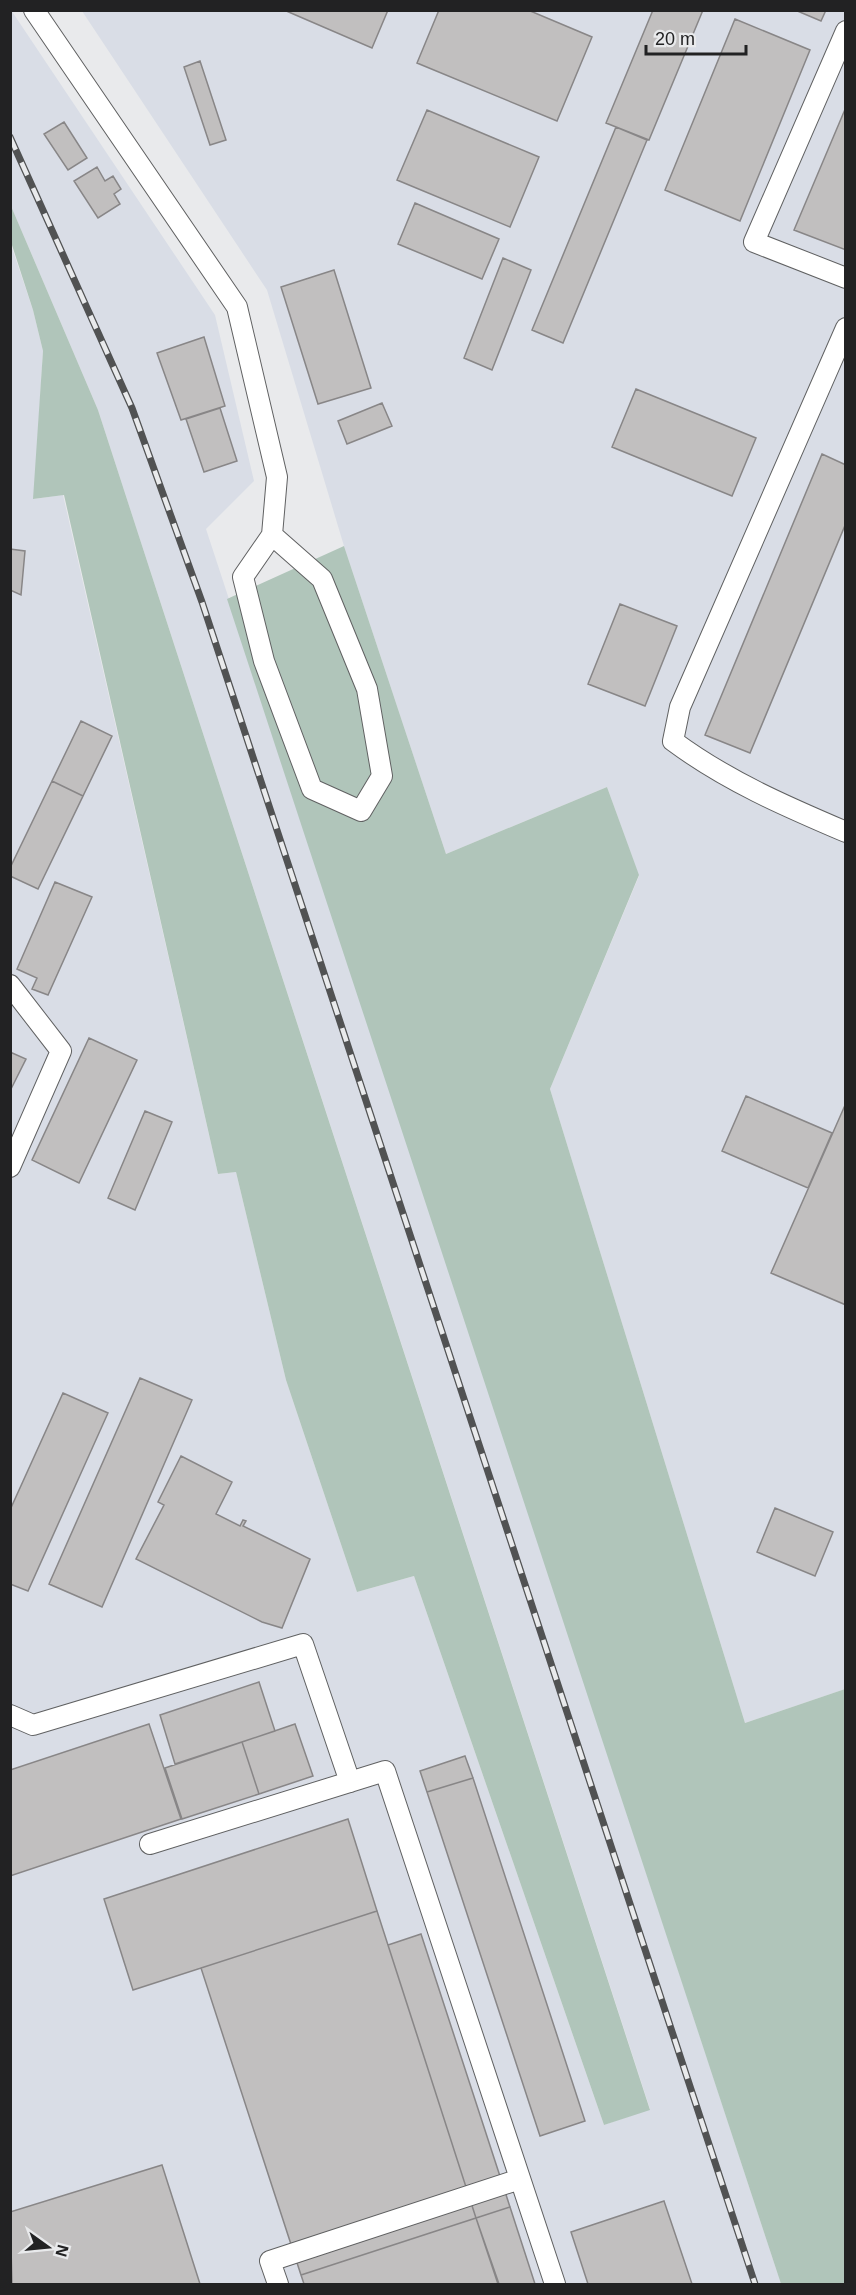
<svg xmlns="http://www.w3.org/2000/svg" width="856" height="2295" viewBox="0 0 856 2295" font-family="Helvetica,sans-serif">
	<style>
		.built { fill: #d9dde6 }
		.green { fill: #b0c5ba }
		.building { fill: #c1bfbf; stroke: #888687; stroke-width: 1.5 }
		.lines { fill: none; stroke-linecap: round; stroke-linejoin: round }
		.service-casing { stroke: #606162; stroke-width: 22 }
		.service { stroke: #fff; stroke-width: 20 }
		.rail-casing { stroke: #515253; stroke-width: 7 }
		.rail { stroke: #e9eaec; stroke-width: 4.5; stroke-dasharray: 14; stroke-linecap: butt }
	</style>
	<rect width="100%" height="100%" fill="#e9eaec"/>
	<!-- built -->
	<path class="built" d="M11,10l204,305 39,166 -48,48 575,1755h-770l-1,-2042 23,68 10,41 -9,148 29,-4 155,679 18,-2 50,208 71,212 57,-16 190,549 46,-16 -552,-1699 -87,-204z
		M82,11h763v1678l-100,34 -195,-634 89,-213 -32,-89 -161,67 -102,-308 -77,-256z"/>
	<!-- green -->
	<path class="green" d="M11,206l87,204 552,1700 -46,15 -190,-549 -57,16 -71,-212 -50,-208 -18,2 -154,-679 -31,4 10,-148 -10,-41 -22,-68z
		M344,546l102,308 161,-67 32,88 -89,214 195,634 100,-34v595h-64l-554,-1685z"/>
	<!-- building -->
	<path class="building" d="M284,10h104l-16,38z
		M439,10h89l64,27 -35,84 -140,-58z
		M653,10h50l-54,130 -43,-17z
		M795,10h31l-5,11z
		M735,19l75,31 -70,171 -75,-31z
		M200,61l26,79 -16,5 -26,-78z
		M846,107v143l-52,-20z
		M427,110l112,47 -29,70 -113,-47z
		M64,122l23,36 -19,12 -24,-36z
		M616,127l31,13 -84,203 -31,-13z
		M97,167l8,14 8,-5 8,13 -7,5 6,10 -22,14 -24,-37z
		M415,203l84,36 -17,40 -84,-35z
		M503,258l28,12 -39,100 -28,-12z
		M334,270l37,118 -53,16 -37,-117z
		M204,337l21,69 -44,14 -24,-67z
		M636,389l120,49 -24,58 -120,-49z
		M382,403l10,23 -45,18 -9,-23z
		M220,408l17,53 -33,11 -18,-53z
		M822,454l24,11v58l-96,230 -45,-18z
		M10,549l15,2 -4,44 -11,-5z
		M620,604l57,22 -32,80 -57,-22z
		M81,721l31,15 -29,60 -31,-15z
		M52,781l31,15 -45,93 -28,-13v-8z
		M55,882l37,15 -44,98 -16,-6 5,-11 -20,-9z
		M89,1038l48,22 -58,123 -47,-23z
		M10,1052l16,7 -16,32z
		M746,1096l86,37 -24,55 -86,-37z
		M846,1103v202l-75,-32z
		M145,1111l27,11 -37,88 -27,-12z
		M140,1378l52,22 -90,207 -53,-23z
		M63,1393l45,20 -80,178 -18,-7v-74z
		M181,1456l51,26 -16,32 24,12 3,-6 3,1 -3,5 67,33 -28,69 -20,-6 -126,-63 28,-54 -6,-3z
		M775,1508l58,24 -18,44 -58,-24z
		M259,1682l16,49 -100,33 -15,-49z
		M149,1724l32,95 -171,57v-106z
		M295,1724l18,52 -54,18 -17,-52z
		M242,1742l17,52 -77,25 -17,-51z
		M465,1756l8,22 -46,14 -7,-21z
		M473,1778l112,343 -45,15 -113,-344z
		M348,1819l29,92 -244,79 -29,-91z
		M377,1911l99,307 -175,57 -100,-307z
		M421,1934l89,273 -34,11 -88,-273z
		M162,2165l38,119h-188l-2,-72z
		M664,2201l28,83h-104l-17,-52z
		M510,2207l25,77h-36l-23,-66z
		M476,2218l22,66h-194l-3,-9z"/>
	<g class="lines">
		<!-- service casing -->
		<g class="service-casing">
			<path id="service" d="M34,10l203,297 40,170 -5,58 -29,42 21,84 48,128 49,22 21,-35 -15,-87 -45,-110 -50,-44
				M846,31l-92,211 92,36
				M846,328l-166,379 -7,34c54,40 112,65 173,91
				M10,985l51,66 -51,116
				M10,1715l23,10 270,-81 47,138
				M150,1844l235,-73 170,513
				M278,2284l-8,-23 250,-82"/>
		</g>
		<!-- service -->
		<use href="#service" class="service"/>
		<!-- rail casing -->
		<g class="rail-casing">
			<path id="rail" d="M10,137l122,271 70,194 553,1682"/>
		</g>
		<!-- rail -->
		<use href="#rail" class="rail"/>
	</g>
	<!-- border -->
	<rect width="856" height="2295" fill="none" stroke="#222223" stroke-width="24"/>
	<!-- north arrow -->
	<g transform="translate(48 2247) rotate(105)" stroke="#e9eaec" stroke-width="4.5" paint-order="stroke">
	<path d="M0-4.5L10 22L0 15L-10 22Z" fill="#222223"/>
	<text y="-9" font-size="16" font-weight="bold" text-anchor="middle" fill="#222223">N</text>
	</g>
	<!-- scale -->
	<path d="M646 45v9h100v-9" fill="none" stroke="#222223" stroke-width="3"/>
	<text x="655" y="45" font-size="18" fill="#222223" stroke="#e9eaec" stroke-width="4.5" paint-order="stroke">20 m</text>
</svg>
